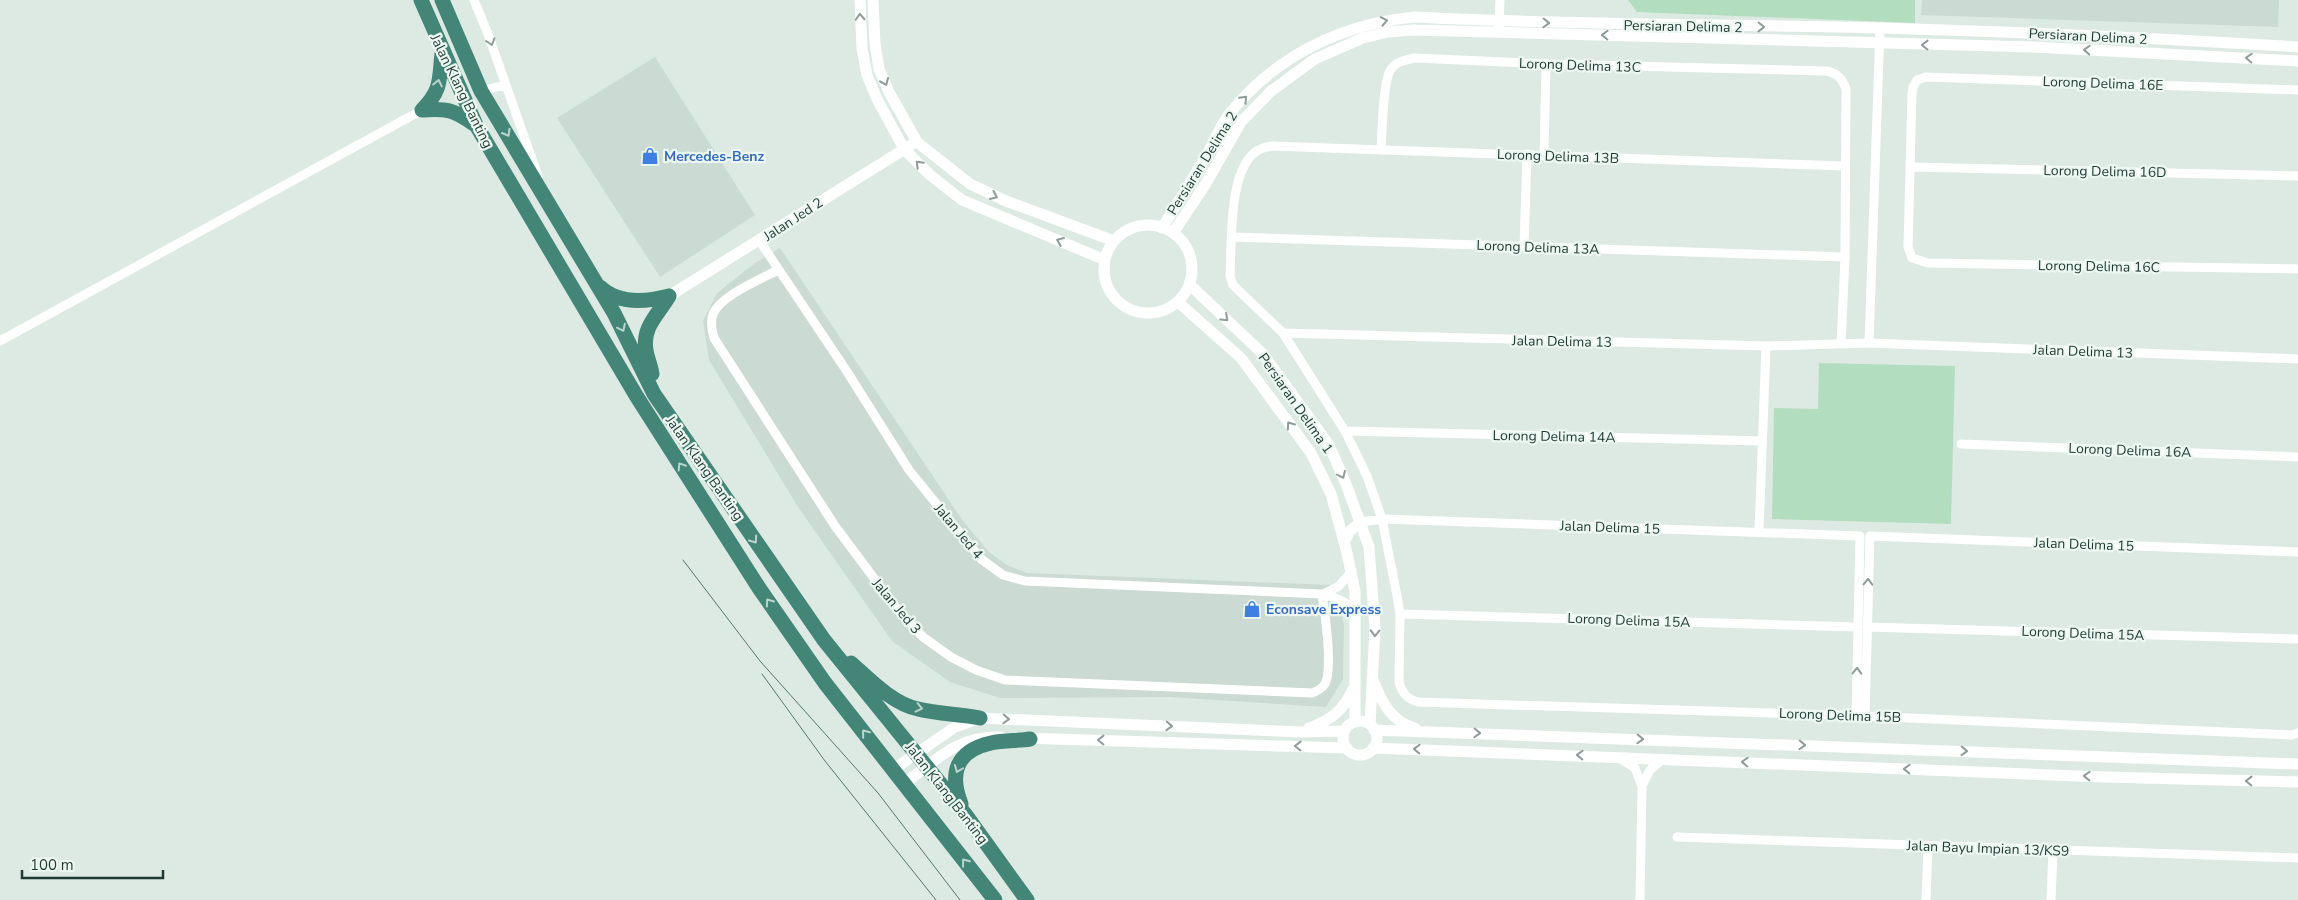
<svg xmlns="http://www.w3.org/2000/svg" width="2298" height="900" viewBox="0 0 2298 900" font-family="'Nunito Sans',sans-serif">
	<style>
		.built { fill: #cbdad3 }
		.green { fill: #b3ddbf }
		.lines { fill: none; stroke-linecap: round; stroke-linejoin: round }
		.minor { stroke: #fff; stroke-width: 9 }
		.tertiary { stroke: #fff; stroke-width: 11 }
		.trunk { stroke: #438677; stroke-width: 15 }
		.tram { stroke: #57766e; stroke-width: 1 }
		.oneway { stroke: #8e9c99 }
		.oneway2 { stroke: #bad5cd }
		.labels { text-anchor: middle; stroke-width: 4.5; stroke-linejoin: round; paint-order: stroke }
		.street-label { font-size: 14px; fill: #1e3a33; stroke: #edf7f2 }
		.shop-label { font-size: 14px; font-weight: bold; fill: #366cbe; stroke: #edf7f2; text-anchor: start }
	</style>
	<rect width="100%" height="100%" fill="#ddeae4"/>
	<!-- built -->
	<path class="built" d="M1922,0h357l-1,27 -357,-12z
		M655,57l100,158 -95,62 -103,-159z
		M780,248l183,273 26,31 18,13 20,8 304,12 13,39 -1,55 -17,28 -157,-10 -169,1 -50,-16 -58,-41 -94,-134 -89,-147 -6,-39 14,-28 38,-30z"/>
	<!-- green -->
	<path class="green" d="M1628,0h287v23l-278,-11z
		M1819,363l136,3 -4,158 -179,-5 2,-111 44,1z"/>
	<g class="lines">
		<!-- minor -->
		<path class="minor" d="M474,0l14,34 50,142
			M1499,27l1,-27
			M2298,90l-372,-13 -9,3 -4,7 -1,7 -4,153 4,11 16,5 370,6
			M481,91l24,-6
			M1381,150c1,-16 2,-71 10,-81 5,-8 15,-9 24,-11l131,6 280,7c11,2 16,7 20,18l-1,168 -4,87
			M1544,155l2,-91
			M1845,166l-574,-20c-6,1 -12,3 -17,7 -26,22 -22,91 -24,123l3,9 50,48 62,98 22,45 15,43 15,77 3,18 -1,68c3,11 8,17 19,20l447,14 426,19 7,-2
			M1911,167l387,9
			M1232,237l613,20
			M759,240l87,130 63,100 72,89 22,16 22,6 297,13c14,4 25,7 34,19
			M1524,247l3,-93
			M778,270c-17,9 -58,26 -65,44 -3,8 -1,17 1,24l121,188 62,83 26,28 28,20 25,13 29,10 307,13c5,-2 10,-4 13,-9 8,-15 0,-72 -3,-90
			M1283,333l483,13 103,-3 429,16
			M0,341l422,-231
			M1869,343l11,-315
			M1345,431l417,10
			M1961,444l337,13
			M1361,522l21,-3 478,17 -4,179
			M1759,531l7,-185
			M1323,594l16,-8 13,-15
			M1400,614l457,13
			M1867,627l431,12
			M1865,716l5,-180 428,16
			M1619,758l16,10 7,18 -2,114
			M1642,786l8,-16 13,-11
			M1677,837l621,21
			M1926,900l2,-51 5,-3
			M2051,900l2,-49"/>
		<!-- tertiary -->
		<path class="tertiary" d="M860,0l2,48 5,27 10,24 27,50 26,26 32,25 143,60
			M873,0l2,44 4,25 10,23 28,50 53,42 36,17 108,40
			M1104 269a44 44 0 1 1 88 0a44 44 0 1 1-88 0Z
			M1162,228c15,-24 30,-48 44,-72 8,-14 14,-31 24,-43 47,-58 112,-89 185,-96 155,8 310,7 466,11 139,4 278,10 417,19
			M1173,233l32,-48 36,-63 30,-31 44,-32 48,-21 25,-6 25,-2 620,17 265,14
			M1190,285l73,69 66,91 17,39 23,63 6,81 -5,96
			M669,296l242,-151
			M1178,302l63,56 70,95 20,41 16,59 8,38v131
			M1344,542l6,-11 11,-9
			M1373,680c9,22 18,42 42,48
			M1343 738a17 17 0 1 1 34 0a17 17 0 1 1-34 0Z
			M1309,728c22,-8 35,-18 44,-39
			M1374,730l924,34
			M1022,738l325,10
			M1373,748l731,29 194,5
			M894,769l61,-42 25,-9 321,14 43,-1
			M905,783c32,-24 54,-48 96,-46"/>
		<!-- trunk -->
		<path class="trunk" d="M421,0l55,125 161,272 122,191 66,95 170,217
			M442,0l39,91 133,222 40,81 170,246 141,174 62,86
			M422,110c20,-20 17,-30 20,-57
			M422,110c25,-2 32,0 52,14
			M600,287c18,17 46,15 69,9
			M652,374c-1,-8 -5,-16 -6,-24 -4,-23 12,-35 23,-54
			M851,663c19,17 42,41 67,46 20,5 41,5 62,9
			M961,804c-12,-31 -5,-53 30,-61 13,-3 26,-2 39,-4"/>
		<!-- tram -->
		<path class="tram" d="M683,560l77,101 118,132 82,107
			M762,674l63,87 111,139"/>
	</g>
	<!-- one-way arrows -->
	<defs><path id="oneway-chevron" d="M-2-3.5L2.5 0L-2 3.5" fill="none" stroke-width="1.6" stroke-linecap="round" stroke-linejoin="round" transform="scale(1.25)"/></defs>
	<g class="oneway">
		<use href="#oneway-chevron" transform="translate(860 17) rotate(-93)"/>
		<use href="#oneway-chevron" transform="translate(1384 21) rotate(-11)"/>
		<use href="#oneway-chevron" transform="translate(1546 23) rotate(2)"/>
		<use href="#oneway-chevron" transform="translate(1761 27) rotate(1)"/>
		<use href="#oneway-chevron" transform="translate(1605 35) rotate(-178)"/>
		<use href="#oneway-chevron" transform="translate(491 42) rotate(72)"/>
		<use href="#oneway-chevron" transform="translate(1925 45) rotate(-179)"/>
		<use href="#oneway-chevron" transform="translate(2087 50) rotate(-177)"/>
		<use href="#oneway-chevron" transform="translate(2249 58) rotate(-177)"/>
		<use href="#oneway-chevron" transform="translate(885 82) rotate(67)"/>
		<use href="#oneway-chevron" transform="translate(1244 99) rotate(-46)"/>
		<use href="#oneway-chevron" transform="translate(919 164) rotate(-135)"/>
		<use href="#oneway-chevron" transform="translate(994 196) rotate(25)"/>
		<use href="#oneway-chevron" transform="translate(1060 241) rotate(-157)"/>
		<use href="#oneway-chevron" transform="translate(1225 318) rotate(43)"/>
		<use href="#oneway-chevron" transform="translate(1290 425) rotate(-125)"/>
		<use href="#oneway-chevron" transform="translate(1342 475) rotate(65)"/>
		<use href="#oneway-chevron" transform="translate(1868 582) rotate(-88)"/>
		<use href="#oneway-chevron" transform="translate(1375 633) rotate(92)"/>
		<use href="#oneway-chevron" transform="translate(1857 671) rotate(-89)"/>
		<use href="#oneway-chevron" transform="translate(1006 719) rotate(3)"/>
		<use href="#oneway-chevron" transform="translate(1169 726) rotate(3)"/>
		<use href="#oneway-chevron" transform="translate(1477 733) rotate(2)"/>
		<use href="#oneway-chevron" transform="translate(1640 739) rotate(2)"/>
		<use href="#oneway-chevron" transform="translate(1101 740) rotate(-179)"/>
		<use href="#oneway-chevron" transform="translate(1802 745) rotate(2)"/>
		<use href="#oneway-chevron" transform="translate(1298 746) rotate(-179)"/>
		<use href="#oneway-chevron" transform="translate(1417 749) rotate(-178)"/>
		<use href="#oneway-chevron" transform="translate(1964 751) rotate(2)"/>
		<use href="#oneway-chevron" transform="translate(1580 755) rotate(-178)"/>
		<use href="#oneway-chevron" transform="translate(1745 762) rotate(-178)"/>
		<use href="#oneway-chevron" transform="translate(1907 769) rotate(-178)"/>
		<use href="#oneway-chevron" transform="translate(2087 776) rotate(-178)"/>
		<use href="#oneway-chevron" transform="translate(2249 781) rotate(-179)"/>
	</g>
	<g class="oneway2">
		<use href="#oneway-chevron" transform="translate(438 83) rotate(-78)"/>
		<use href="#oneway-chevron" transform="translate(507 133) rotate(60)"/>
		<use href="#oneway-chevron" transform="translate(622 328) rotate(64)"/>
		<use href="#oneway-chevron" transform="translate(681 466) rotate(-123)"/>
		<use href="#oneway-chevron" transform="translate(754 540) rotate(55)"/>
		<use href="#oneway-chevron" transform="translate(769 602) rotate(-125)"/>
		<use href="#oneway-chevron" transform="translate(919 708) rotate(13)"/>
		<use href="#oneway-chevron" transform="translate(865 733) rotate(-129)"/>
		<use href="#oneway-chevron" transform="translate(958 769) rotate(112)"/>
		<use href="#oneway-chevron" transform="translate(965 862) rotate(-128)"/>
	</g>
	<!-- icons -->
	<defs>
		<g id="shop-bare" transform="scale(1.35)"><path d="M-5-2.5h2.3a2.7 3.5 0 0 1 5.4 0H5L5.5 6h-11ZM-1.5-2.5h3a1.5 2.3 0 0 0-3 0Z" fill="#3f7fe0" stroke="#edf7f2" stroke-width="2.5" paint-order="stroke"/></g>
	</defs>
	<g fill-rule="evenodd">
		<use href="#shop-bare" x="650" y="156"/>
		<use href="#shop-bare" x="1252" y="609"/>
	</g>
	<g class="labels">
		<!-- street labels -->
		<g class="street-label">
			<text transform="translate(1683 26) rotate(1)" y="5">Persiaran Delima 2</text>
			<text transform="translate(2088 36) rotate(3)" y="5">Persiaran Delima 2</text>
			<text transform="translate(1580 65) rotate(2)" y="5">Lorong Delima 13C</text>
			<text transform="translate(2103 83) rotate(2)" y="5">Lorong Delima 16E</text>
			<text transform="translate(462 91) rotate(64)" y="5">Jalan Klang Banting</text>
			<text transform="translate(1558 156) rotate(2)" y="5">Lorong Delima 13B</text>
			<text transform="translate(1202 163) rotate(-58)" y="5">Persiaran Delima 2</text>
			<text transform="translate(2105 171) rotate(1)" y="5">Lorong Delima 16D</text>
			<text transform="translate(793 219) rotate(-33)" y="5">Jalan Jed 2</text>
			<text transform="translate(1538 247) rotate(2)" y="5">Lorong Delima 13A</text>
			<text transform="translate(2099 266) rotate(1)" y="5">Lorong Delima 16C</text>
			<text transform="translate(1562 341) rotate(1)" y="5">Jalan Delima 13</text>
			<text transform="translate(2083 351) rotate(2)" y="5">Jalan Delima 13</text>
			<text transform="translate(1296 403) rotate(55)" y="5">Persiaran Delima 1</text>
			<text transform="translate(1554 436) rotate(1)" y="5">Lorong Delima 14A</text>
			<text transform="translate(2130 450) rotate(2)" y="5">Lorong Delima 16A</text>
			<text transform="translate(705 468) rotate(55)" y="5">Jalan Klang Banting</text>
			<text transform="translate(1610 527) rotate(2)" y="5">Jalan Delima 15</text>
			<text transform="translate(959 531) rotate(50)" y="5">Jalan Jed 4</text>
			<text transform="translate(2084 544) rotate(2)" y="5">Jalan Delima 15</text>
			<text transform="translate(897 606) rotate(50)" y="5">Jalan Jed 3</text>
			<text transform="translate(1629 620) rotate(2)" y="5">Lorong Delima 15A</text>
			<text transform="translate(2083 633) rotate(2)" y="5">Lorong Delima 15A</text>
			<text transform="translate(1840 715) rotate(2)" y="5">Lorong Delima 15B</text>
			<text transform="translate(947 793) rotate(52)" y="5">Jalan Klang Banting</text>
			<text transform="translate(1988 848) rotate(2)" y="5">Jalan Bayu Impian 13/KS9</text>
		</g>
		<!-- shop labels -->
		<g class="shop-label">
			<text x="664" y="161">Mercedes-Benz</text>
			<text x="1266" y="614">Econsave Express</text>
		</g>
	</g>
	<!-- scale -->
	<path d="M22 870v8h141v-8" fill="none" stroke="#1e3a33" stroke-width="2.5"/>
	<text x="30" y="870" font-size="15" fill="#1e3a33" stroke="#edf7f2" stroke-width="4" paint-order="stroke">100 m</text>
</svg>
